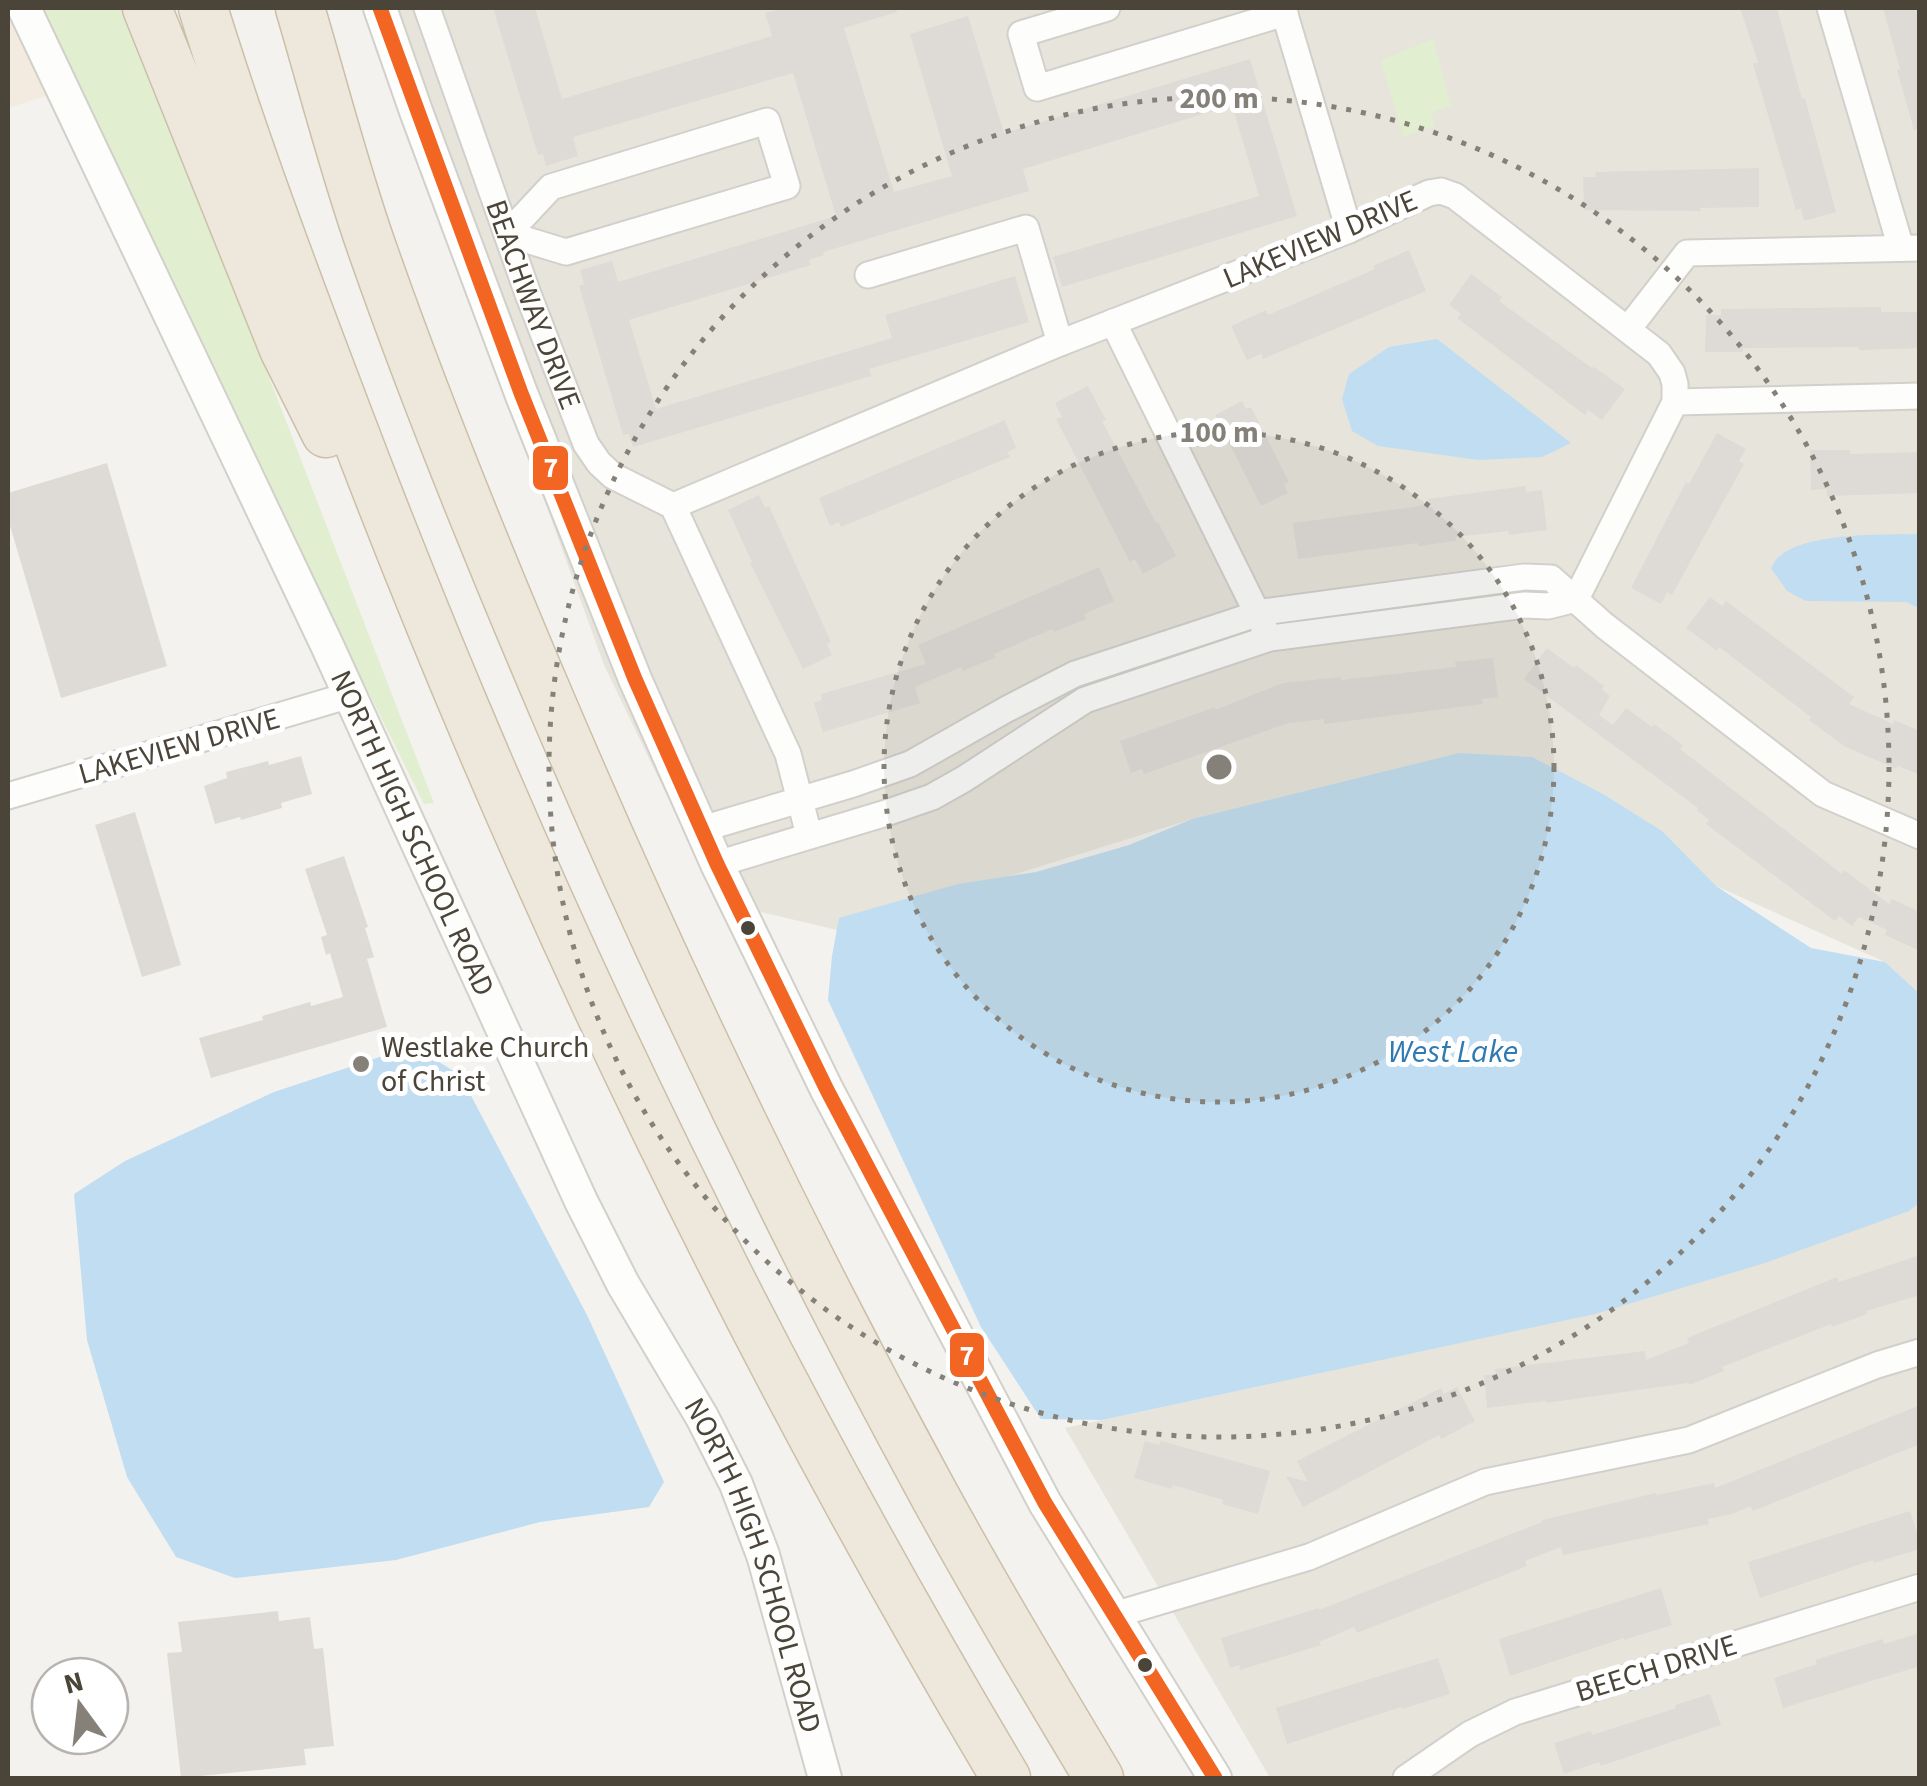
<svg xmlns="http://www.w3.org/2000/svg" width="1927" height="1786" viewBox="0 0 1927 1786" font-family="'Source Sans 3',sans-serif">
	<style>
		.residential { fill: #e7e4dc }
		.commercial { fill: #f3ebdf }
		.green { fill: #e1eecf }
		.water { fill: #c0ddf1 }
		.building { fill: #dedbd6 }
		.lines { fill: none; stroke-linecap: round; stroke-linejoin: round }
		.minor-casing { stroke: #d2d0cb; stroke-width: 29 }
		.tertiary-casing { stroke: #d2d0cb; stroke-width: 36 }
		.motorway-casing { stroke: #ccbfa9; stroke-width: 51 }
		.minor { stroke: #fdfdfc; stroke-width: 25 }
		.tertiary { stroke: #fdfdfc; stroke-width: 32 }
		.motorway { stroke: #ede8db; stroke-width: 48 }
		.bus-1-casing { stroke: #fff; stroke-width: 22 }
		.bus-1 { stroke: #f26522; stroke-width: 15 }
		.ring { fill: none; stroke: #868178; stroke-width: 5; stroke-dasharray: 5 10 }
		.bus-dot { fill: #4b4439; stroke: #fff; stroke-width: 4 }
		.poi-dot { fill: #868178; stroke: #fff; stroke-width: 4 }
		.labels { text-anchor: middle; stroke-width: 10; stroke-linejoin: round; paint-order: stroke }
		.street-label { font-size: 30px; fill: #4b4439; stroke: #fff }
		.poi-label { font-size: 30px; fill: #4b4439; stroke: #fff; text-anchor: start }
		.water-label { font-size: 32px; font-style: italic; fill: #2e7ab2; stroke: #fff }
		.centre { fill: #868178; stroke: #fff; stroke-width: 5 }
		.ring-label { font-size: 30px; text-anchor: middle; font-weight: bold; fill: #868178; stroke: #fff; stroke-width: 10; stroke-linejoin: round; paint-order: stroke }
		.line-badge { stroke: #fff; stroke-width: 4 }
		.badge-label { font-size: 28px; text-anchor: middle; font-weight: bold; fill: #fff }
	</style>
	<rect width="100%" height="100%" fill="#f4f2ee"/>
	<!-- residential -->
	<path class="residential" d="M366,8h1553v985l-34,-31 -169,-76 -257,-132 -267,65 -355,111 -119,-28 -114,-237z
		M1919,1197v581h-649l-205,-350 261,-56z"/>
	<!-- commercial -->
	<path class="commercial" d="M8,8h2l43,86 -45,14z"/>
	<!-- green -->
	<path class="green" d="M39,8h87l308,795 -10,1 -238,-481z
		M1433,39l18,67 -20,6 4,14 -32,11 -22,-77z"/>
	<!-- water -->
	<path class="water" d="M1437,339l134,104 -29,14 -63,3 -101,-14 -26,-15 -10,-32 7,-25 40,-27z
		M1919,534v74l-13,-6 -100,-1 -19,-10 -16,-23c2,-3 5,-10 9,-12 28,-24 103,-21 139,-22z
		M1459,753l73,4 71,37 59,37 54,55 95,62 74,14 34,31v210l-10,8 -144,52 -170,51 -493,106 -61,-1 -60,-92 -153,-327 4,-44 7,-38 119,-34 78,-12 93,-27 63,-26z
		M413,1046l47,29 127,240 77,167 -15,25 -109,15 -144,38 -161,18 -59,-21 -49,-80 -40,-137 -13,-146 51,-33 149,-69z"/>
	<!-- building -->
	<path class="building" d="M493,8h42l27,91 210,-63 -7,-23 19,-5h112l1,4 -53,16 50,164 58,-16 -42,-142 58,-18 36,117 246,-74 47,157 -235,71 -9,-30 206,-61 -27,-91 -209,64 6,22 -206,61 1,3 -15,5 2,5 -182,55 27,89 236,-71 -7,-23 130,-39 14,46 -160,47 2,7 -238,71 -4,-13 -6,1 -17,-58 -27,-91 5,-2 -4,-14 32,-9 6,21 218,-66 -43,-143 -220,64 5,19 -32,10 -3,-12 -5,1z
		M1740,8h37l25,91 3,-1 31,114 -32,9 -3,-13 -5,2 -43,-146 5,-2z
		M1883,8h37v121l-6,1 -17,-60 3,-1z
		M1759,168v39l-59,1 1,3 -117,-1 -1,-33h13l-1,-5z
		M1409,250l17,41 -163,68 -2,-5 -14,6 -16,-34 35,-16 2,5 107,-46 -2,-3z
		M1471,274l31,23 -3,4 93,67 2,-1 31,22 -23,31 -14,-10 -3,5 -128,-97 4,-4 -12,-9z
		M1881,307v5h39v36l-61,2v-3l-116,1v4h-38l1,-37h15v-6z
		M1088,386l18,34 -4,1 54,102 2,-1 18,34 -33,18 -8,-15 -5,3 -74,-143 6,-2 -7,-14z
		M1242,401l4,8 5,-2 38,75 -5,2 4,9 -27,13 -46,-91z
		M1005,420l11,28 -9,4 3,5 -169,70 -2,-5 -9,4 -11,-28z
		M1717,433l29,16 -7,12 5,3 -72,131 -5,-3 -6,12 -30,-16 55,-106 3,2z
		M1810,450h40v4l70,-2v41l-93,3v-7l-16,1z
		M107,463l60,203 -106,32 -53,-179v-26z
		M1525,486l1,6 16,-2 5,40 -38,5 -1,-4 -52,6v4l-38,5v-3l-120,16 -5,-36 121,-16 15,-3 -1,-5z
		M759,495l6,13 4,-2 62,136 -4,2 5,11 -29,14 -53,-106 2,-1 -24,-52z
		M1099,567l15,34 -30,13 2,5 -32,13 -2,-3 -58,25 2,3 -33,14 -2,-4 -46,20 5,16 -97,29 -9,-29 8,-3 -1,-6 105,-30 -8,-19z
		M1710,597l12,9 4,-5 128,96 -5,7 44,20 1,-4 26,11v44l-22,-9 -2,3 -52,-23 -35,-26 2,-3 -92,-70 -2,4 -31,-23z
		M1547,648l27,20 2,-3 28,21 -2,4 8,6 -11,19 14,10 13,-17 26,19 2,-3 29,21 -3,4 162,125 2,-4 45,34 3,-5 28,13v39l-35,-16 2,-5 -28,-13 -7,9 -13,-10 -4,5 -129,-97 3,-4 -12,-10 1,-2 -174,-129z
		M1493,658l5,39 -16,2 1,5 -159,20v-5l-36,4 -144,51 -2,-5 -11,4 -11,-32 95,-34v3l68,-27 58,-6v3l115,-13 -1,-5z
		M301,756l11,38 -31,9 1,5 -41,12 -1,-3 -25,7 -11,-38 23,-8 -1,-6 42,-11 1,4z
		M135,812l46,153 -39,12 -47,-152z
		M344,856l24,71 -3,1 9,29 -7,2 20,68 -176,51 -12,-40 64,-18 -1,-4 48,-14 1,4 32,-9 -13,-44 -4,2 -5,-18 6,-2 -22,-66z
		M1920,1255v40l-54,16 1,3 -35,13 -1,-3 -109,43 2,4 -35,14 -1,-2 -142,20v-2l-59,7 -3,-33 12,-1 -1,-5 150,-18 1,9 43,-17 -2,-5 150,-61 2,5z
		M1457,1387l18,34 -34,18 -2,-4 -136,72 -17,-31 22,6 -11,-21 144,-73 3,6z
		M1920,1405v39l-167,67 -3,-5 -18,8 -24,5 1,5 -146,31 -2,-8 -36,14 2,5 -170,67 -3,-6 -35,15 2,3 -81,25 -1,-5 -9,3 -9,-30 98,-30v2l223,-88v-2l114,-27 1,2 57,-12 1,5z
		M1145,1441l14,4 2,-4 109,30 -12,43 -36,-10 1,-4 -50,-15 -1,4 -38,-11z
		M1910,1511l10,30v8l-46,14 -1,-3 -113,38 -12,-36z
		M1661,1588l11,37 -48,15v-2l-114,38 -11,-37z
		M278,1611l1,10 31,-4 4,32 9,-1 11,98 -30,3 2,16 -125,13 -14,-125 15,-1 -4,-30z
		M1920,1633v33l-137,42 -9,-30 43,-14 -2,-4 68,-21 1,5z
		M1438,1658l12,36 -48,15 -1,-2 -114,37 -11,-36z
		M1710,1694l11,31 -120,41 -2,-4 -35,12 -10,-31 37,-12 1,4 84,-27 -1,-3z"/>
	<g class="lines">
		<!-- minor casing -->
		<g class="minor-casing">
			<g id="minor">
				<path id="s1" d="M427,8l101,286 58,150 13,19 14,13 60,30 115,248 21,81"/>
				<path d="M1107,8l-86,26 16,54 248,-75"/>
				<path d="M1283,8l66,222"/>
				<path d="M1830,8l71,240"/>
				<path d="M767,121l20,65 -221,66 -59,-18 44,-47z"/>
				<path d="M868,275l158,-47 34,115"/>
				<path d="M1113,322l151,305"/>
				<path d="M1628,329l59,-76 233,-5"/>
				<path d="M1675,402l245,-6"/>
				<path d="M673,506l387,-163 289,-113 80,-37 12,-2 14,5 204,158 13,19 3,11v18l-99,197"/>
				<path d="M8,796l342,-101"/>
				<path d="M702,829l151,-45 57,-20 97,-55 68,-35 188,-62 261,-35 27,1 54,48 218,168 97,42"/>
				<path d="M717,864l166,-50 49,-17 32,-18 121,-79 185,-62 255,-33 23,1 28,-7"/>
				<path d="M1114,1615l195,-58 176,-75 204,-42 188,-75 43,-13"/>
				<path d="M1406,1778l64,-44 45,-22 405,-125"/>
			</g>
		</g>
		<!-- tertiary casing -->
		<g class="tertiary-casing">
			<g id="tertiary">
				<path id="s2" d="M24,8l302,635 255,558 42,83 79,133 34,67 27,71 62,223"/>
				<path d="M380,8l37,106 104,279 114,286 82,185 110,226 218,413 170,275"/>
			</g>
		</g>
		<!-- motorway casing -->
		<g class="motorway-casing">
			<path id="motorway" d="M147,8l137,341 42,84
				M203,8c42,136 93,271 144,405 179,473 400,931 659,1365
				M300,8c24,81 45,164 73,243 54,154 116,306 180,456 114,267 240,529 379,784 53,97 110,192 167,287"/>
		</g>
		<!-- minor -->
		<use href="#minor" class="minor"/>
		<!-- tertiary -->
		<use href="#tertiary" class="tertiary"/>
		<!-- motorway -->
		<use href="#motorway" class="motorway"/>
		<!-- bus-1 casing -->
		<g class="bus-1-casing">
			<path id="bus-1" d="M380,8l141,385 114,286 82,185 110,226 218,413 170,275"/>
		</g>
		<!-- bus-1 -->
		<use href="#bus-1" class="bus-1"/>
	</g>
	<!-- distance rings -->
	<circle cx="1219" cy="767" r="335" fill="#868178" fill-opacity=".12"/>
	<g class="ring">
		<circle cx="1219" cy="767" r="335"/>
		<circle cx="1219" cy="767" r="670"/>
	</g>
	<!-- markers -->
	<g class="bus-dot">
		<circle cx="748" cy="928" r="9"/>
		<circle cx="1145" cy="1665" r="9"/>
	</g>
	<circle class="poi-dot" cx="361" cy="1064" r="10"/>
	<g class="labels">
		<!-- street labels -->
		<g class="street-label">
			<text transform="translate(1320 239) rotate(-23)" y="10">LAKEVIEW DRIVE</text>
			<text dy="10" stroke="none"><textPath href="#s1" startOffset="315">BEACHWAY DRIVE</textPath></text>
			<text transform="translate(179 746) rotate(-16)" y="10">LAKEVIEW DRIVE</text>
			<text dy="10" stroke="none"><textPath href="#s2" startOffset="912">NORTH HIGH SCHOOL ROAD</textPath></text>
			<text dy="10" stroke="none"><textPath href="#s2" startOffset="1722">NORTH HIGH SCHOOL ROAD</textPath></text>
			<text transform="translate(1656 1668) rotate(-17)" y="10">BEECH DRIVE</text>
		</g>
		<!-- poi labels -->
		<g class="poi-label">
			<text x="381" y="1057">Westlake Church<tspan x="381" dy="34">of Christ</tspan></text>
		</g>
		<!-- water labels -->
		<g class="water-label">
			<text x="1453" y="1062">West Lake</text>
		</g>
	</g>
	<circle cx="1219" cy="767" r="15" class="centre"/>
	<g class="ring-label">
		<text x="1219" y="108">200 m</text>
		<text x="1219" y="442">100 m</text>
	</g>
	<g class="line-badge">
		<rect x="531" y="444" width="39" height="48" rx="10" fill="#f26522"/>
		<rect x="948" y="1331" width="38" height="48" rx="10" fill="#f26522"/>
	</g>
	<g class="badge-label">
		<text x="551" y="477">7</text>
		<text x="967" y="1365">7</text>
	</g>
	<!-- border -->
	<rect width="1927" height="1786" fill="none" stroke="#4b4439" stroke-width="20"/>
	<!-- north arrow -->
	<g transform="translate(80 1706) rotate(345)"><circle r="48" fill="#ffffff" stroke="#b7b4b0" stroke-width="2.5"/>
	<path d="M0-8L18 38L0 25L-18 38Z" fill="#868178"/>
	<text y="-15" font-size="28" font-weight="bold" text-anchor="middle" fill="#4b4439">N</text>
	</g>
</svg>
